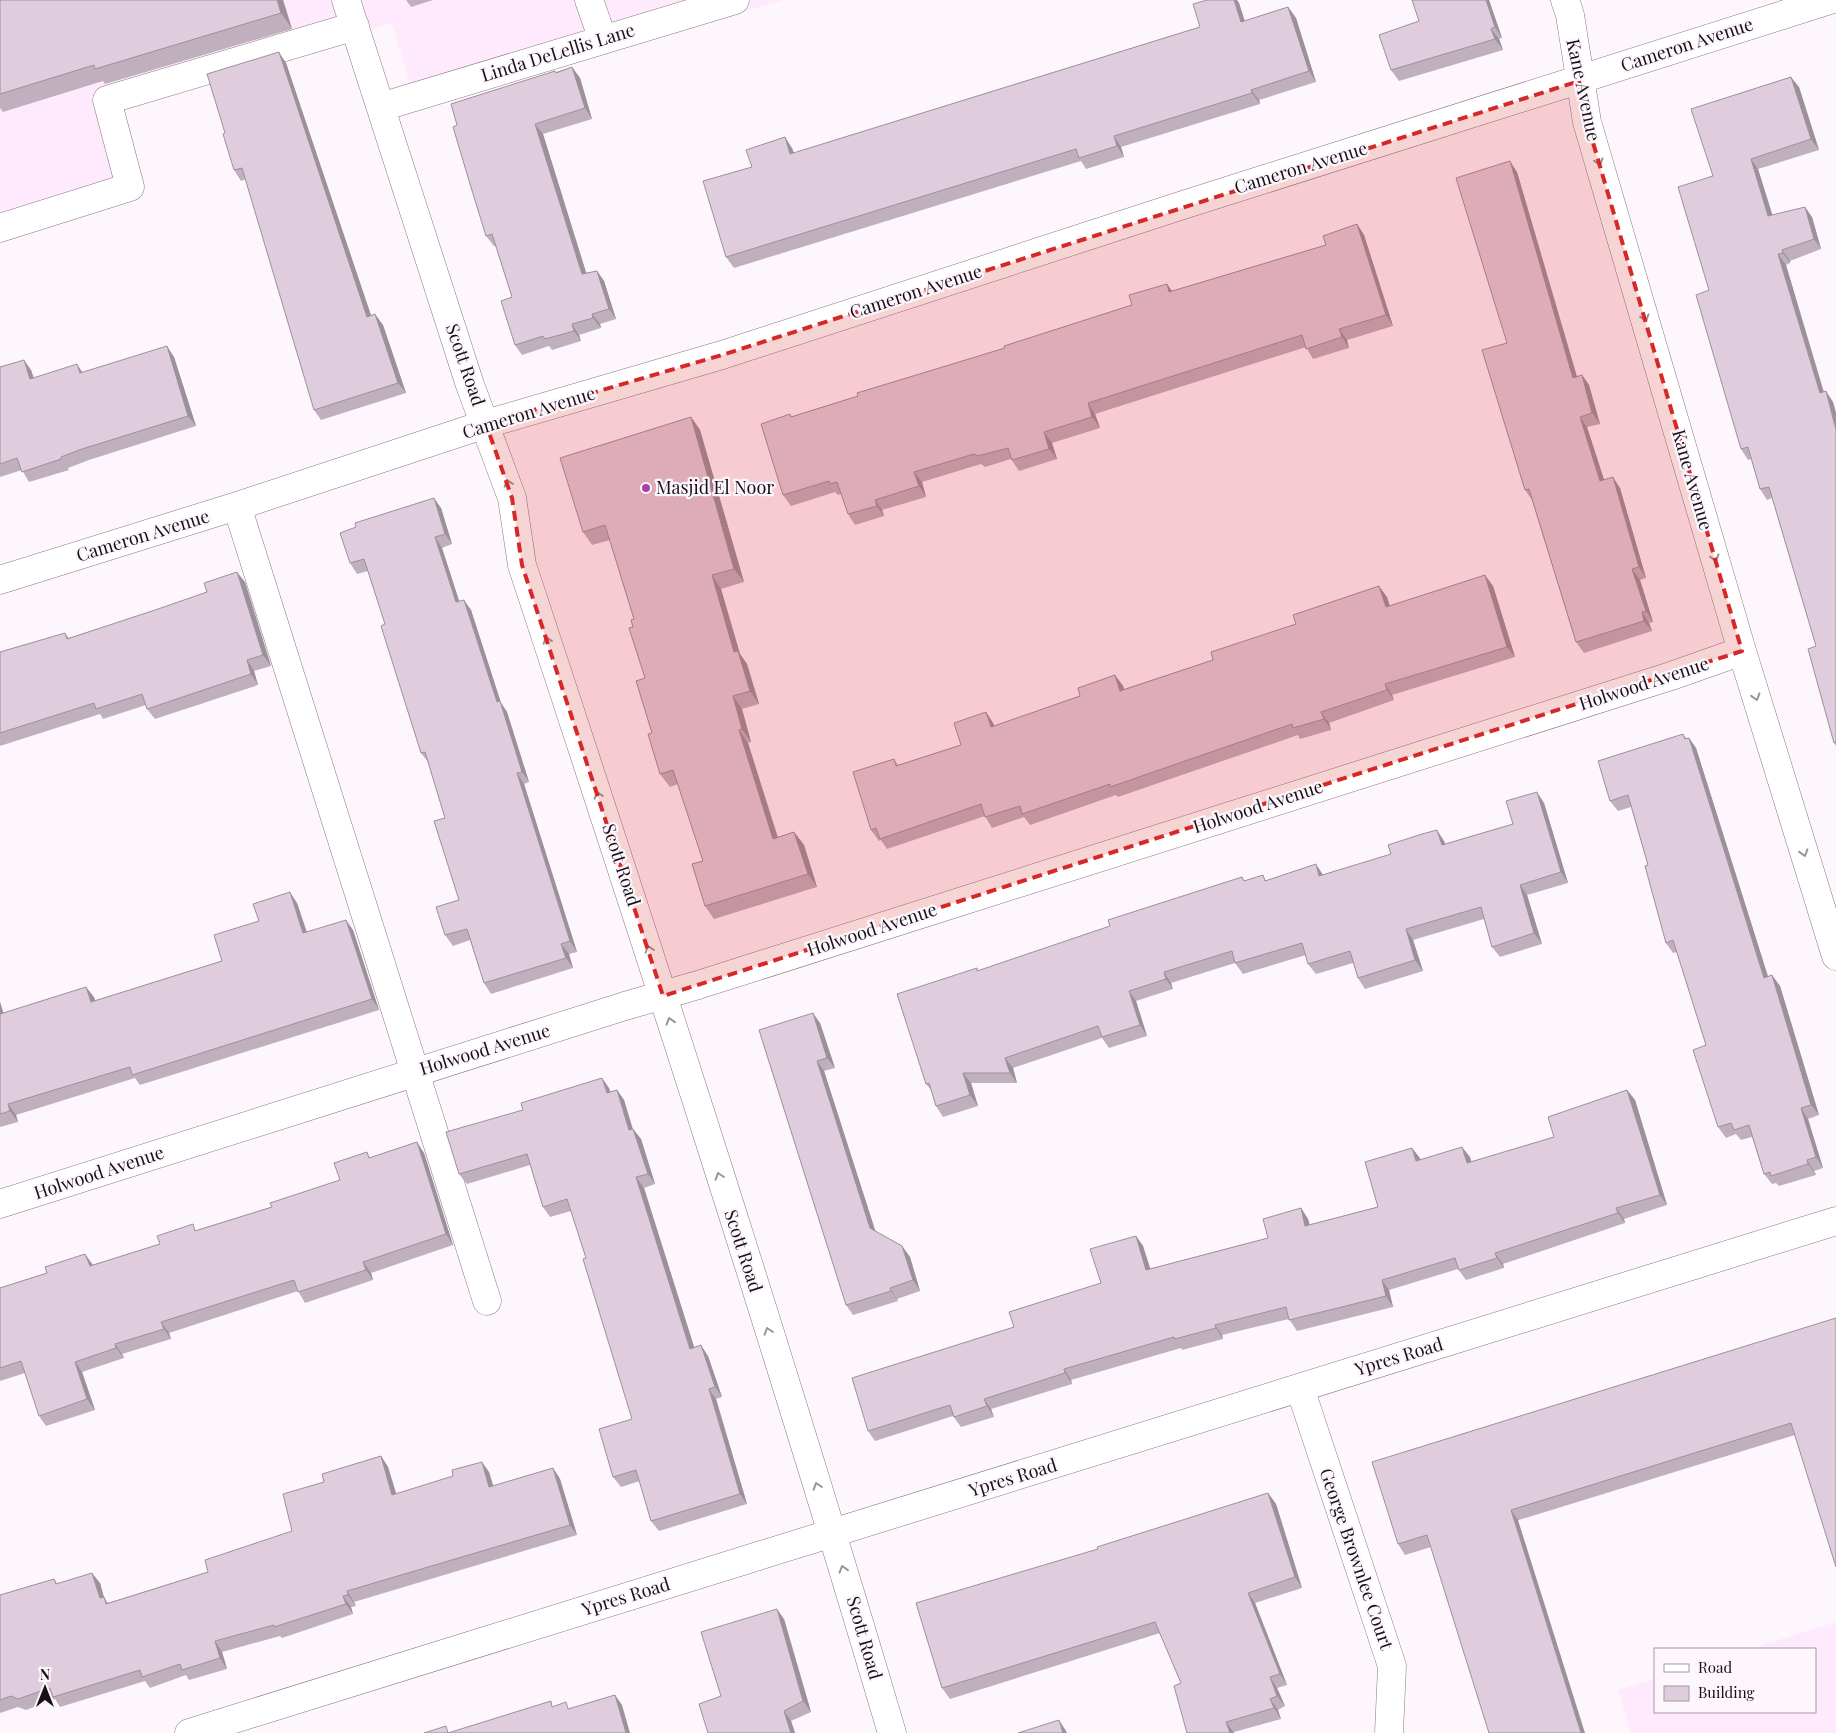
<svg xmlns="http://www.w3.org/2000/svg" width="1836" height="1733" viewBox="0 0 1836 1733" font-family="'Playfair Display',serif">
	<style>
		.built { fill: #feeafc }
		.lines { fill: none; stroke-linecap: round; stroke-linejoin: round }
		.minor-casing { stroke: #887786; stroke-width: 29 }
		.minor { stroke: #fff; stroke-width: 28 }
		.wall { fill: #c0b0be }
		.shaded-wall { fill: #9c909b }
		.building { fill: #dfcddd; stroke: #9c909b }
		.oneway { stroke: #979497 }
		.marked { fill: #d62828; fill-opacity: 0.2; stroke: #d62828; stroke-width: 4; stroke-dasharray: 10 6; stroke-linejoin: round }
		.poi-dot { fill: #a942a5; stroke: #fef6fd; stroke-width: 2 }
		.labels { text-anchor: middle; stroke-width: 4.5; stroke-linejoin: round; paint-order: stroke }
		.street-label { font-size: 18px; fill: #171117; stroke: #fef6fd }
		.poi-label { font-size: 18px; fill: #171117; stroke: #fef6fd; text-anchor: start }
	</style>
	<rect width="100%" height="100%" fill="#fef6fd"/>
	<!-- built -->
	<path class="built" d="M0,0h783l-366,108 -25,-85 -275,86 18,81 -135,43z
		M1836,1622v111h-205l-13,-43 37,-11v33h160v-63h-66z"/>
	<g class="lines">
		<!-- minor casing -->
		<g class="minor-casing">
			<path id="minor" d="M346,0l124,385 42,113 10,67c128,388 254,776 370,1168
				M589,0l14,40
				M1565,0l5,15 17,107 155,529 94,305
				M381,107l354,-107
				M0,228l130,-41 -23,-87 248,-74
				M237,506l250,795
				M0,580l237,-74 249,-82 236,-69 461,-150 647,-205
				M0,1204l625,-198 73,-21 973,-309 71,-25
				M1300,1388l92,278 -3,67
				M189,1733l1647,-512"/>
		</g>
		<!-- minor -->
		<use href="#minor" class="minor"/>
	</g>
	<!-- wall -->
	<path class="wall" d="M0,0h283l9,29 -187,55 -2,-3 -100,31 -3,-4z
		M406,0h27l-22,7z
		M1489,0l13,38 -3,1 4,11 -104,31 -8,-11 28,-49z
		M1239,3l6,18 43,-14 8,11 20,64 -57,18 1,4 -139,43 3,10 -38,12 -5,-8 -347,107 -8,-11 26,-90 40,-19 2,5 406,-126z
		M286,63l85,253 12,9 23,68 -85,27 -7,-10 -68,-231 -5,2 -7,-11z
		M572,67l8,11 12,41 -49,15 43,139 11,-2 7,10 12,38 -16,5 1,4 -22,7 2,6 -29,9 -3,-4 -27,9 -7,-10 -3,-48 -16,-51h-2l-8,-10 -29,-111 99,-53z
		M1799,87l20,63 -61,19 14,46 40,2 9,32 -31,12v2l-4,2 38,127 9,10 3,11v333l-2,-3 -18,-97 -44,-148 -5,2 -7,-11 -9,-30 -3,1 -7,-11 -32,-159 4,-114z
		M1517,172l60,204 5,-1 7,10 11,39 -13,3 17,53 16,8 26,90 -6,2 13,42 -4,1 3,8 -68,22 -8,-11 -44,-142 -7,-10 -18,-147z
		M1357,224l7,11 29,91 -46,14 2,8 -36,11 -7,-12 -211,67 5,14 -48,15 5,16 -38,12 -8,-12 -26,8 -4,-3 -59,18 4,15 -44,13 2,6 -29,9 -7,-11 -7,-20 -3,1 -3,-3 -44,14 -8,-11 7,-81 1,3 67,-21 147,-48 127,-43 35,-21 5,7 154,-46z
		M174,357l22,69 -107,34 -21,8 1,2 -40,12 -7,-12 -22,7v-110l31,3 3,8 48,-6z
		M691,417l9,13 44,152 -23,7 19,65 7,10 12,40 -17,5 9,33 -3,1 30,94 16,-5 10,13 13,42 -103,32 -9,-13 -2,-45 -25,-77 -8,3 -10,-13 -8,-41 -7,-55 -12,-51 1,-8 -24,-79 -18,5 -9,-13z
		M441,508l11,36 -10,4 17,53 12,9 30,93 6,9 22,70 -5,2 53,168 -8,2 4,14 -82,26 -7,-11 -14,-43 -17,6 -8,-11 14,-35 -14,-82 -17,-56 -7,-9 -36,-129 -17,-53 -11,3 -7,-11z
		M245,582l26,84 -17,5 4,14 -103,34 -8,-10 -1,-4 -43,14 -3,-5 -100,32v-94l65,-19 4,5z
		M1493,586l22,71 -123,38 2,5 -65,23 2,7 -31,9 -2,-4 -180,62 -2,-2 -86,30 -6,-8 -32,11 -7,-12 -98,33 -6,-9 -2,1 -8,-11 23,-71 4,6 63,-20 25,-33 7,11 2,3 85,-30 35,-21 8,11 1,3 89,-29 174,-63 3,9z
		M1683,734l3,4h3l7,10 72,229 12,9 39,129 -11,4 15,49 -9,3 2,4 -37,11 -3,-3 -4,1 -8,-10 -12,-37 -11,3 -5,-6 -10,4 -8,-11 -12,-82 -29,-93 -4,1 -7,-10 -18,-78 -17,-58 -13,4 -8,-10z
		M1544,803l24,80 -41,12 15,49 -42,13 -8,-10 -8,-28 -71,21 10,31 -58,18 -7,-11 -5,-15 -37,11 -8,-10 -2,-9 -63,19 -8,-11 -64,20 2,6 -37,12 11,35 -38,12 -7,-10 -89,30 4,15h-46l7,23 -35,11 -7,-11 -5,-16 -5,-6 51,-116 1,3 267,-90 22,-1 56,-5 121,-34 1,3 68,-20z
		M297,903l10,29 46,-2 26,80 -239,75 -5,-7 -119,37 2,7 -18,5v-125l3,11 91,-16 1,4 127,-40 37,-40z
		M820,1023l15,45 -11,3 51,160 27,15 8,11 10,34 -23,8 1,2 -45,14 -7,-10 -87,-275z
		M609,1088l1,4 7,-2 7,10 9,29 8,10 14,45 -11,4 50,160 14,8 14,41 -6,2 31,105 -88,27 -8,-10 -11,-40 -19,6 -8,-10 19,-58 -46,-161 -15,-47 -21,6 -7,-10 -13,-42 -63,19 -8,-10z
		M1627,1090l8,10 32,105 -43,14 1,4 -122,41 1,4 -38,12 -8,-11 -69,21 4,17 -96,24 -8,-12 -67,16 1,4 -41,11 -1,-2 -110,32 1,4 -81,25 3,8 -33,10 -8,-11 -78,25 -7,-10 146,-104 87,-44 35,-47 7,10 7,23 118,-31 33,-30 7,11 2,6 68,-18 42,-49v2l50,-3 1,5 83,-25z
		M424,1153l29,92 -82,28 2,7 -68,23 -7,-12 -129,42 2,6 -49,15 2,4 -42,14 13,38 -49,16 -7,-10 -14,-43 -25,8v-93l47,-15 46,-8 67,-21 37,-14 75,-23 68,-27 31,-22z
		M1836,1318l-41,117 -390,120 -7,-11z
		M381,1456l7,11 8,27 93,-22 4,14 60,-18 7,11 17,56 -223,67 2,4 -5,1 2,7 -71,24 -2,-2 -58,16 5,17 -38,11 -3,-5 -36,13 -5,-7 -85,26 -5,-8 -29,11 -8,-3 -18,6v-118l54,-16 3,4h43l4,14 4,6 100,-31 84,-41 32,-49z
		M1268,1493l8,11 26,84 -47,15 32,82 -10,3 8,18 -7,4 3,9 -47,13v1h-47l-6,-50 -21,-50 -210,66 -8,-11 156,-139z
		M784,1619l27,93 -20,9 4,12h-87l13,-37z"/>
	<!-- shaded-wall -->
	<path class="shaded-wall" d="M277,0h6l9,29 -11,-16z
		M1234,0h3l2,3 9,30 -7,-11z
		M1486,0h3l13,38 -7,-11z
		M1288,7l8,11 20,64 -7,-11z
		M1491,29l8,10 4,11 -8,-11z
		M279,52l7,11 89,264 -8,-10z
		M572,67l8,11 12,41 -7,-11z
		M1791,77l8,10 20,63 -8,-11z
		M1251,90l8,10 1,4 -8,-11z
		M535,124l8,10 47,151 -8,-11z
		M1114,136l7,11 3,10 -7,-11z
		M785,137l7,11 6,17 -8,-11z
		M1751,159l7,10 18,57 -8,-10z
		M1510,161l7,11 63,216 -7,-10z
		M1805,207l7,10 9,32 -7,-10z
		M1357,224l7,11 29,91 -7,-11z
		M1782,250l8,11v2l-7,-10z
		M1778,254l8,11 41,139 -7,-11z
		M597,271l7,10 12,38 -7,-10z
		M1167,284l7,10 -5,-2z
		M375,314l8,11 23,68 -8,-10z
		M592,314l8,10 1,4 -8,-10z
		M572,324l7,11 2,6 -7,-10z
		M1339,329l8,11 2,8 -7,-11z
		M167,346l7,11 22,69 -8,-10z
		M24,360l7,10 6,19 -7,-10z
		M77,364l7,11 -4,-2z
		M1582,375l7,10 11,39 -8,-11z
		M1826,391l7,11 3,11v17z
		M1088,403l7,11 5,14 -8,-11z
		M691,417l9,13 44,152 -10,-13z
		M1580,417l7,10 21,65 -8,-11z
		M1044,432l8,11 5,16 -8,-10z
		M914,472l8,10 4,15 -7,-11z
		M1613,477l7,11 26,90 -7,-11z
		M434,498l7,10 11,36 -7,-10z
		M875,500l7,10 2,6 -7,-10z
		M435,537l7,11 21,65 -7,-11z
		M1632,569l8,11 13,42 -7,-11z
		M237,572l8,10 26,84 -8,-11z
		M712,575l9,14 19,65 7,10 12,40 -9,-13 -16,-39z
		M1485,575l8,11 22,71 -8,-10z
		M1379,586l8,11 6,21 -7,-11z
		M464,600l7,10 30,93 6,9 22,70 -7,-10 -25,-70z
		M1642,612l7,11 3,8 -8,-10z
		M247,660l7,11 4,14 -7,-11z
		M1115,675l8,11 5,15 -8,-10z
		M1385,684l7,11 2,5 -7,-10z
		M733,696l9,13 9,33 -9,-13z
		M986,712l7,11 5,15 -7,-11z
		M1321,712l8,11 2,7 -7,-11z
		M739,730l9,13 34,109 -9,-13z
		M1689,738l7,10 76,241 -8,-11z
		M517,773l7,11 53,168 -7,-11z
		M1537,792l7,11 24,80 -7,-11z
		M1437,830l7,11 5,15 -7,-11z
		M794,832l10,13 13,42 -9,-13z
		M1316,864l7,11 -4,1z
		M1520,885l7,10 15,49 -8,-11z
		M290,892l7,11 13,40 -7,-10z
		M346,920l7,10 26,80 -7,-11z
		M1406,929l7,11 10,31 -8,-11z
		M561,944l8,10 4,14 -7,-10z
		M1164,972l7,11 2,6 -7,-10z
		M1772,975l8,11 39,129 -8,-10z
		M86,987l8,10 5,16 -8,-11z
		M1129,991l7,10 11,35 -7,-11z
		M0,1002l7,22 -7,-10z
		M813,1013l7,10 15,45 -8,-10z
		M1005,1058l8,10 4,15 -7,-10z
		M817,1061l7,10 54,168 -8,-11z
		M963,1073l8,10 7,23 -8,-11z
		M602,1078l7,10 5,16 -7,-11z
		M617,1090l7,10 12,41 -7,-11z
		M1627,1090l8,10 32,105 -7,-10z
		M8,1104l8,11 2,7 -8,-11z
		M1801,1108l7,11 15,49 -7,-11z
		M633,1129l8,10 14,45 -7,-10z
		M417,1142l7,11 29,92 -7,-11z
		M1462,1147l8,10 5,17 -8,-11z
		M1412,1148l8,10 4,14 -8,-11z
		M1807,1160l7,11 2,4 -8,-11z
		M636,1177l8,11 54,171 -8,-10z
		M1301,1208l7,11 4,17 -7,-10z
		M1616,1208l8,11 1,4 -7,-10z
		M1136,1236l7,10 11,34 -8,-10z
		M902,1246l8,11 10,34 -7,-11z
		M1495,1253l8,11 1,4 -7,-10z
		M85,1254l8,11 4,12 -7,-11z
		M363,1262l8,11 2,7 -7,-10z
		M1382,1280l7,10 4,17 -7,-11z
		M890,1288l7,11 1,2 -7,-10z
		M161,1322l8,11 2,6 -7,-10z
		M1215,1325l7,10 1,4 -7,-11z
		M115,1344l7,10 2,4 -8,-10z
		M701,1345l7,11 14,41 -7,-10z
		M75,1362l7,10 13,38 -8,-11z
		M1064,1369l7,11 1,4 -7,-11z
		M709,1389l7,10 31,105 -7,-10z
		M984,1399l7,10 3,8 -7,-11z
		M381,1456l7,11 12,39 -8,-11z
		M482,1462l7,10 8,26 -8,-11z
		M553,1468l7,11 17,56 -7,-10z
		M1268,1493l8,11 26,84 -7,-11z
		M1511,1510l7,10 67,213h-4z
		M92,1573l8,10 7,26 -7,-11z
		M347,1591l7,11 2,4 -8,-11z
		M1248,1593l7,10 32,82 -7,-11z
		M343,1596l8,11 2,7 -7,-10z
		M777,1609l7,10 27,93 -8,-11z
		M215,1641l7,11 5,17 -7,-11z
		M1270,1677l7,11 8,18 -8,-10z
		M615,1695l7,10 8,28h-4z
		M1270,1699l8,11 3,9 -7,-11z
		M784,1711l7,10 4,12h-4z
		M1059,1720l7,11 1,2h-4z
		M1226,1722l8,11h-4z"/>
	<!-- building -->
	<path class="building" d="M0,0h277l4,13 -186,56 -1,-4 -94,29z
		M1207,0h27l7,22 47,-15 21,64 -58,19 1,3 -138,43 3,10 -38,12 -3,-9 -350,108 -23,-76 49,-14 -6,-17 39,-13 5,17 410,-127 -7,-23z
		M1412,0h74l9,27 -4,2 4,10 -104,31 -12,-35 40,-14z
		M279,52l88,265 8,-3 23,69 -84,27 -72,-242 -8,2 -11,-36 2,-1 -18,-59z
		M572,67l13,41 -50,16 47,150 15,-3 12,38 -17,5 1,4 -21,6 2,7 -29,8 -2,-3 -28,9 -14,-44 11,-4 -20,-63 -6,2 -16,-52 -17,-57 4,-2 -6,-21 104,-33 1,2z
		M1791,77l20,62 -60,20 17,57 37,-9 9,32 -32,11 1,3 -5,1 42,139 6,-2 10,39v312l-2,1 -26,-94 8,-3 -47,-159 -9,2 -12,-42 -7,2 -45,-154 13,-5 -31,-103 35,-11 -22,-67z
		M1510,161l63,217 9,-3 10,38 -12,4 20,64 13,-4 26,90 -7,2 14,42 -4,1 2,9 -68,21 -47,-153 -4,1 -43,-140 25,-7 -51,-165z
		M1357,224l29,91 -47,14 3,8 -36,12 -4,-14 -214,68 4,14 -48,15 5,17 -37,11 -4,-12 -30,8 -4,-2 -60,18 5,14 -44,14 2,6 -29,8 -11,-32 -7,2 -1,-3 -46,14 -22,-71 29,-10 1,3 67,-21 -1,-3 148,-45 -1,-2 128,-41 -3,-10 38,-11 2,8 157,-47 -3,-9z
		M167,346l21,70 -106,33 -21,8v2l-39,13 -5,-14 -17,6v-97l24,-7 6,19 47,-15 3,9z
		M691,417l43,152 -22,6 22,77 4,-1 12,40 -17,5 9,33 -3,1 34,109 21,-7 14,42 -103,32 -13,-42 11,-3 -30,-91 -13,4 -12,-40 4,-1 -16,-52 9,-3 -16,-50 4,-1 -2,-7 3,-1 -29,-94 -22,7 -23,-74z
		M434,498l11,36 -10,3 21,65 8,-2 33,102 3,-1 22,71 -5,1 53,168 -9,3 5,14 -82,25 -17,-54 -22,6 -9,-28 23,-7 -25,-79 11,-3 -20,-66 -4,1 -40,-127 4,-2 -21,-65 -14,4 -10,-30 16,-6 -1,-4z
		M237,572l26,83 -16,5 4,14 -104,35 -5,-15 -46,15 -2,-6 -94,30v-81l65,-19 2,6 91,-30 49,-17 -3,-9z
		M1485,575l22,72 -122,37 2,6 -66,22 3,7 -31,9 -1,-4 -182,63v-3l-88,30 -2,-8 -35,11 -4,-13 -101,35 -4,-11 -5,2 -18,-58 41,-13 2,7 65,-21 -7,-22 32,-11 5,15 89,-31 -2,-8 37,-13 5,16 93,-31 -2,-8 85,-28 -3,-9 86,-29 7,21z
		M1683,734l2,5 4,-1 75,240 8,-3 39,130 -10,3 15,49 -9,3 1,4 -37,12 -1,-4 -6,2 -15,-49 -15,5 -3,-7 -13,4 -25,-77 13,-5 -33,-105 -7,3 -21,-77 3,-1 -20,-70 -18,6 -12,-40z
		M1537,792l24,80 -41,13 14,48 -42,14 -11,-40 -75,22 9,31 -57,18 -8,-27 -42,13 -6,-21 -67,20 -3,-12 -68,21 2,7 -37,12 11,34 -38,12 -4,-11 -93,32 5,15h-47l7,22 -34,11 -7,-23 -3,1 -29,-90 80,-26v3l133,-45 -2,-6 134,-43 2,4 19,-6 2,6 51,-17 3,12 72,-22 -3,-9 34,-11 15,-4 5,15 71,-21 -7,-23z
		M290,892l13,41 43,-13 26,79 -240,76 -2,-8 -122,37 2,7 -10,3v-100l86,-27 5,15 131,-41 -8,-26 45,-14 -6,-17z
		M813,1013l14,45 -10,3 53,167 32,18 11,34 -23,8 1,3 -45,14 -87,-275z
		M602,1078l5,15 10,-3 12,40 4,-1 15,45 -12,3 54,172 11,-4 14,42 -6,2 31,105 -89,27 -15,-51 -23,7 -14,-48 33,-10 -49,-160 3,-1 -19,-59 -24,8 -16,-53 -68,20 -13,-42 77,-22 -2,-7z
		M1627,1090l33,105 -44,13 2,5 -123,40 2,5 -38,12 -4,-12 -73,22 4,16 -97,24 -3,-13 -71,18 1,3 -41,11 -1,-2 -110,32 1,4 -81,26 3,7 -33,11 -4,-12 -82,26 -16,-53 162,-51 -5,-15 92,-29 -11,-34 46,-13 10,34 122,-32 -5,-19 38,-11 4,18 73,-19 -13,-45 47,-14 4,13 46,-14 5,16 87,-26 -6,-20z
		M417,1142l29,92 -83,28 3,8 -68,22 -4,-12 -133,42 3,7 -49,15 1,4 -41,14 12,37 -48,17 -18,-55 -21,7v-80l47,-15 -2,-6 40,-13 5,12 70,-22 -3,-8 36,-12 2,7 77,-24 -2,-4 70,-23 -6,-17 33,-11 2,6z
		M1836,1318v249l-45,-144 -280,87 70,223h-92l-62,-198 -29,9 -26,-82z
		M381,1456l11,39 61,-19 -1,-6 30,-8 7,25 64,-19 17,57 -223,66 1,4 -5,1 3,8 -72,23v-2l-59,16 5,17 -38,12 -2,-6 -38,13 -2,-7 -87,27 -3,-9 -32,11 -7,-3 -11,4v-105l54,-16 2,5 36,-11 8,25 4,-1 2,7 102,-32 -3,-12 87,-29 -9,-37 41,-12 -2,-8z
		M1268,1493l27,84 -47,16 32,81 -10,3 7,19 -7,3 4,9 -48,14 4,11h-43l-13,-47 7,-3 -26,-61 -213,66 -26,-85 182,-54 -1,-2z
		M777,1609l26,92 -19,10 7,22h-83l-9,-29 22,-8 -20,-64z
		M615,1695l11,38h-202l22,-7 2,7 103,-32 1,6 14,-5 2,7z
		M1059,1720l4,13h-45z"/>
	<!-- one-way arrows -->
	<defs><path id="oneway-chevron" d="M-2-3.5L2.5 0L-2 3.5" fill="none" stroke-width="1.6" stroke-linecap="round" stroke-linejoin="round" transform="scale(1.25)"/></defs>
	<g class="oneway">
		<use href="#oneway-chevron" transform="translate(1599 162) rotate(74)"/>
		<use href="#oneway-chevron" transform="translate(1645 318) rotate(74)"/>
		<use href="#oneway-chevron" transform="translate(508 483) rotate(-108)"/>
		<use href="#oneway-chevron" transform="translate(1715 558) rotate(74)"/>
		<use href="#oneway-chevron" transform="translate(547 640) rotate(-108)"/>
		<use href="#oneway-chevron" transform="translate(1756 697) rotate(73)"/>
		<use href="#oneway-chevron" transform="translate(598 795) rotate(-108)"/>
		<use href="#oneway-chevron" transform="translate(1804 853) rotate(73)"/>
		<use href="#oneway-chevron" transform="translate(649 949) rotate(-108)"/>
		<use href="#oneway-chevron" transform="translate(670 1021) rotate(-107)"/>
		<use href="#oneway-chevron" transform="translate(719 1176) rotate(-108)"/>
		<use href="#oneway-chevron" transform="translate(768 1331) rotate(-108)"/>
		<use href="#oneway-chevron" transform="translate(817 1486) rotate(-108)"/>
		<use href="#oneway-chevron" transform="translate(843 1569) rotate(-107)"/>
	</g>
	<!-- marked area -->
	<path class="marked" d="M1579,81l8,41 155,529 -1079,345 -141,-431 -10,-67 -26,-74 236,-69z"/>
	<!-- markers -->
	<circle class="poi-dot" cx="646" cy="488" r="5"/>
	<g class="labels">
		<!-- street labels -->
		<g class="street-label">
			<text transform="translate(1687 45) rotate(-18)" y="6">Cameron Avenue</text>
			<text transform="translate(558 53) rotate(-17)" y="6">Linda DeLellis Lane</text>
			<text transform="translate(1583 90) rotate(78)" y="6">Kane Avenue</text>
			<text transform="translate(1301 168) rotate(-17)" y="6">Cameron Avenue</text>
			<text transform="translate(916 292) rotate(-18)" y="6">Cameron Avenue</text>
			<text transform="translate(465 365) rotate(71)" y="6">Scott Road</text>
			<text transform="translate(529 413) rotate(-17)" y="6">Cameron Avenue</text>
			<text transform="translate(1692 480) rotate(74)" y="6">Kane Avenue</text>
			<text transform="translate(143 536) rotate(-17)" y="6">Cameron Avenue</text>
			<text transform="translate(1644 684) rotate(-18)" y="6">Holwood Avenue</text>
			<text transform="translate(1258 807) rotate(-18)" y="6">Holwood Avenue</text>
			<text transform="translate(621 865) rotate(72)" y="6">Scott Road</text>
			<text transform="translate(872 930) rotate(-18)" y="6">Holwood Avenue</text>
			<text transform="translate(485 1050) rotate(-17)" y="6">Holwood Avenue</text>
			<text transform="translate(99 1173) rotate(-18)" y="6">Holwood Avenue</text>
			<text transform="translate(743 1251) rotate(72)" y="6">Scott Road</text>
			<text transform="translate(1399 1357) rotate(-17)" y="6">Ypres Road</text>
			<text transform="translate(1013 1478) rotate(-17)" y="6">Ypres Road</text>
			<text transform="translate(1356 1559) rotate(71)" y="6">George Brownlee Court</text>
			<text transform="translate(626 1597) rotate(-17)" y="6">Ypres Road</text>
			<text transform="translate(864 1638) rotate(74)" y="6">Scott Road</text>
		</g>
		<!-- poi labels -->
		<g class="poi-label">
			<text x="656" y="494">Masjid El Noor</text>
		</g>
	</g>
	<!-- legend -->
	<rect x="1654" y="1648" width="162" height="65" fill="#fef6fd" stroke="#a29aa1"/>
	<rect x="1664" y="1664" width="25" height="8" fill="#ffffff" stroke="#a29aa1"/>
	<text x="1698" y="1673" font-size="15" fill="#171117">Road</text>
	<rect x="1664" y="1686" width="25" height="15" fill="#dfcddd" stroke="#a29aa1"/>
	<text x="1698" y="1698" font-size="15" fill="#171117">Building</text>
	<!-- north arrow -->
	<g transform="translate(45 1688)" stroke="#fef6fd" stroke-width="4" paint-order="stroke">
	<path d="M0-4L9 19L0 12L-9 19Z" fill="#171117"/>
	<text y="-8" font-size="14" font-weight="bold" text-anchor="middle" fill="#171117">N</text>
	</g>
</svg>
